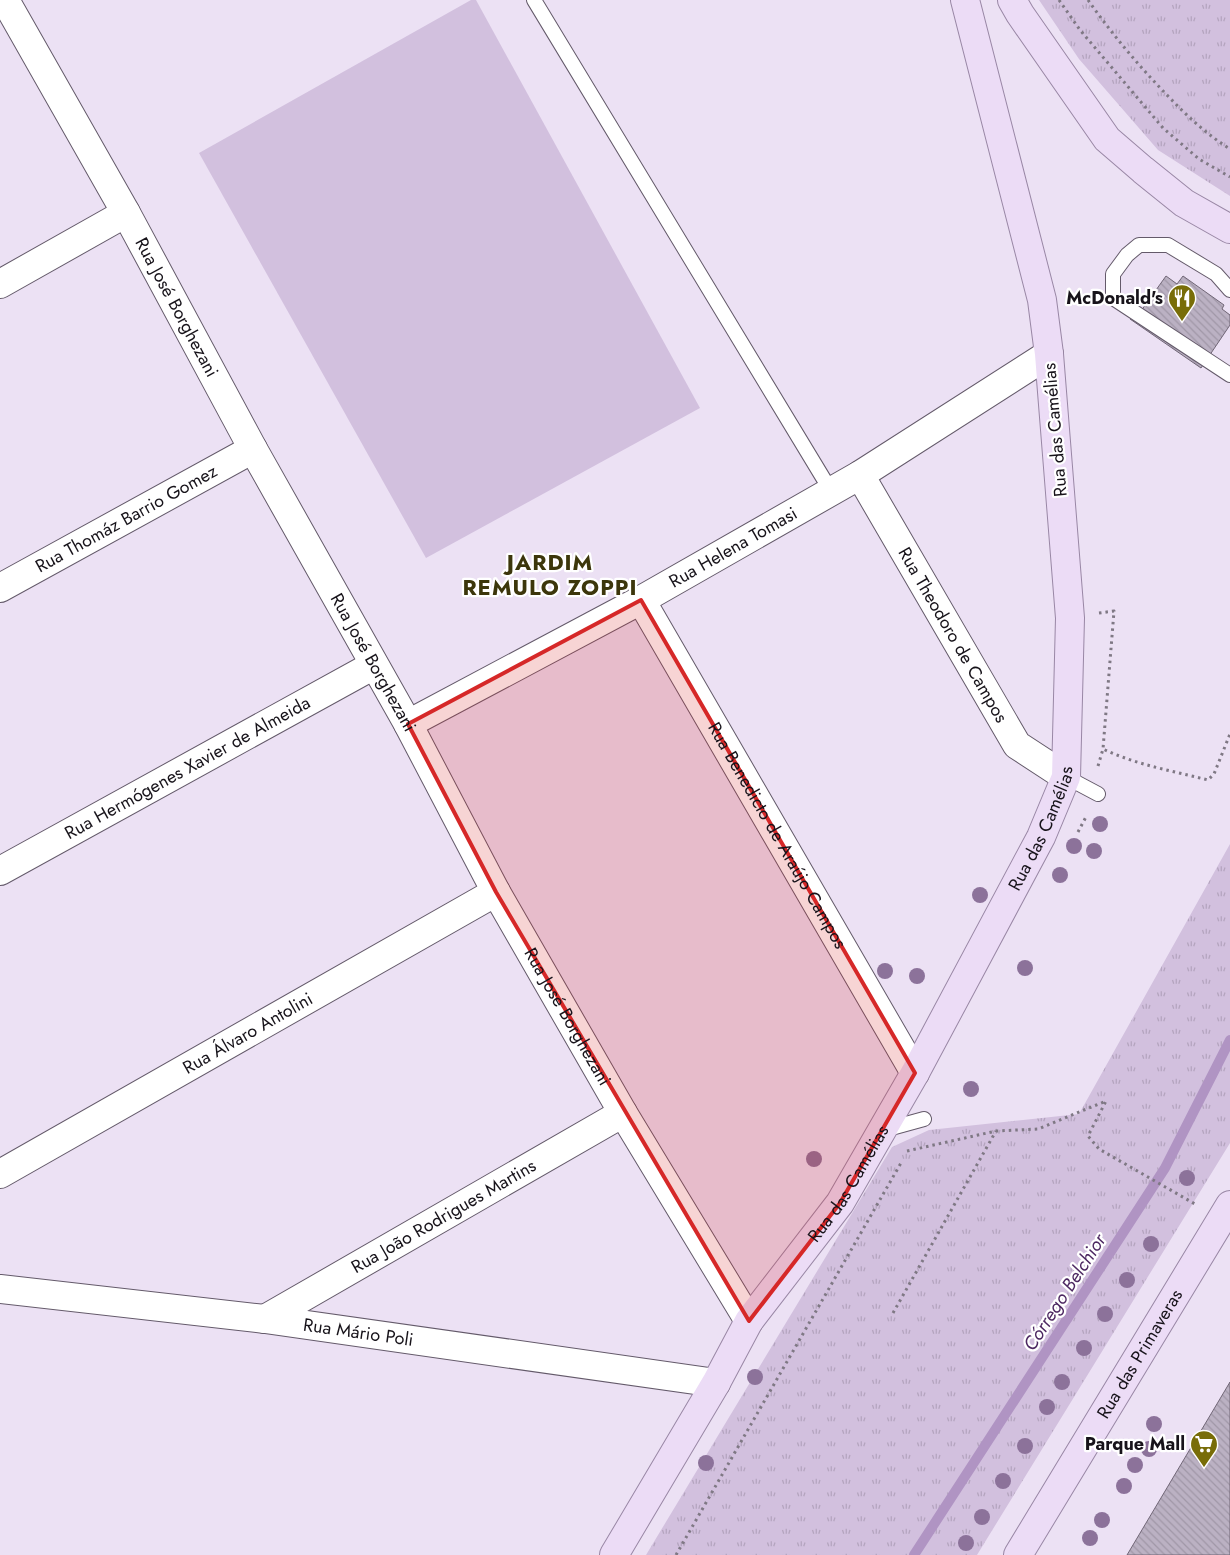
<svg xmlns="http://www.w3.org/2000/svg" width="1230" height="1555" viewBox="0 0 1230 1555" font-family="Jost,sans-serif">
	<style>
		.park { fill: url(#park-tufts) }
		.pitch { fill: #d2c0de }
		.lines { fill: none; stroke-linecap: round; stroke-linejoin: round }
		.stream { stroke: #b094c3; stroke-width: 10 }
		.building { fill: url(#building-back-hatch); stroke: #706676 }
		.lane-casing { stroke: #645a6a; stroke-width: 16 }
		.street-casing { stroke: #645a6a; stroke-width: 30 }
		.primary-casing { stroke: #9987a5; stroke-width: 30 }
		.path { stroke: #7f7884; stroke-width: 3; stroke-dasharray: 2.5 4; stroke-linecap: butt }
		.lane { stroke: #fff; stroke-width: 14 }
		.street { stroke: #fff; stroke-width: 28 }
		.primary { stroke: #ecdcf6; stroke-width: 28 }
		.tree { fill: #8c729a }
		.marked { fill: #d62828; fill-opacity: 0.2; stroke: #d62828; stroke-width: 4; stroke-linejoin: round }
		.labels { text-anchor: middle; stroke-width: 4.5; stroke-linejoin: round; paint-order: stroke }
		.poi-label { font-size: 18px; font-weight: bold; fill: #17131a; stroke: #fff; text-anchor: end }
		.street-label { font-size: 18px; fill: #17131a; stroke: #fff }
		.water-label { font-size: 19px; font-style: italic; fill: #4d2862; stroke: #fff }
		.district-label { font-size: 22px; font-weight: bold; letter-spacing: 1px; fill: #3c360b; stroke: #fff }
	</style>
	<defs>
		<pattern id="park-tufts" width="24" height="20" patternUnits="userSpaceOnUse" patternTransform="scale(1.25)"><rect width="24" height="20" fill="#d2c0de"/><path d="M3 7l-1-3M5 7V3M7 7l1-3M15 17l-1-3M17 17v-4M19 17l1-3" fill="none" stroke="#b4a4be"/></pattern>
		<pattern id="building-back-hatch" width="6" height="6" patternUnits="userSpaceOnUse" patternTransform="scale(1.25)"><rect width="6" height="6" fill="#bbb1c3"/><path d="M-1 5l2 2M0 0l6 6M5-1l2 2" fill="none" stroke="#a097a7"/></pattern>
	</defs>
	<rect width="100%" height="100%" fill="#ece1f4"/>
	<!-- park -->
	<path class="park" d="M1039,0h191v196l-72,-46 -79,-91z
		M1230,844v299l-253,412h-331l246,-408 37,-17 150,-16z"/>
	<!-- pitch -->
	<path class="pitch" d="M471,0h5l224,408 -274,150 -227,-405z"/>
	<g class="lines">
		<!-- stream -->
		<path class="stream" d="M914,1555l251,-387 65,-128"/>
	</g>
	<!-- building -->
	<path class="building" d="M1166,276l11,8 6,-8 41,29 -2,4 8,6v10l-29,43 -71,-49 11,-8z
		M1230,1382v173h-103z"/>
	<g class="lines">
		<!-- lane casing -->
		<g class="lane-casing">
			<path id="lane" d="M534,0l297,491
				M1230,290l-14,-16 -48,-29h-29l-12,10 -14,19v24l117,77
				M1066,777l32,17
				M884,1130l40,-11"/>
		</g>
		<!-- street casing -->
		<g class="street-casing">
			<g id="street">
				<path id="s1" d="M5,0l121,213 127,236 155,275 88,168 127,221 126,208"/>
				<path d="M0,284l126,-71"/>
				<path id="s2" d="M860,475l157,270 49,32"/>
				<path id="s3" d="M0,588l253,-139"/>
				<path id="s4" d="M641,600l274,473"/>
				<path id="s5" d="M408,724l233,-124 219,-125 189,-121"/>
				<path id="s6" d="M0,871l374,-206"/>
				<path id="s7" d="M0,1174l496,-282"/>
				<path id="s8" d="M0,1289l265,30 451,64"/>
				<path id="s9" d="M265,1319l358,-206"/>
			</g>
		</g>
		<!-- primary casing -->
		<g class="primary-casing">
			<g id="primary">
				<path d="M1012,0l8,14 87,125 36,31 41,33 46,26"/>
				<path id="s10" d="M614,1555l102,-172 33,-62 91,-118 75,-130 126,-236 25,-60 4,-159 -21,-264 -7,-54 -77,-300"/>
				<path id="s11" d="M1018,1555l212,-350"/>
			</g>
		</g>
		<!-- path -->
		<path class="path" d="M1059,0l21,30 83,98 36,31 31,18
			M1088,0c24,34 50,65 78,94 20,21 40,40 64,55
			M1099,613l15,-2 -11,138
			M1098,766l5,-17c34,16 70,22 105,31l6,-6 16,-40
			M1078,832l9,-17
			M907,1151l89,-20 42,-2 68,-28 -18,35 11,13 96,55
			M893,1313l103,-182
			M676,1555l225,-392"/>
		<!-- lane -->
		<use href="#lane" class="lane"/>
		<!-- street -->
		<use href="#street" class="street"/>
		<!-- primary -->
		<use href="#primary" class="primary"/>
	</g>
	<!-- trees -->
	<g class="tree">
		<circle cx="1100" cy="824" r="8"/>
		<circle cx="1074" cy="846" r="8"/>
		<circle cx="1094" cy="851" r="8"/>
		<circle cx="1060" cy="875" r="8"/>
		<circle cx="980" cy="895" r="8"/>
		<circle cx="1025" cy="968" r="8"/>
		<circle cx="885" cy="971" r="8"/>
		<circle cx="917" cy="976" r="8"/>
		<circle cx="971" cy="1089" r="8"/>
		<circle cx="814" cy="1159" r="8"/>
		<circle cx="1187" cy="1178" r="8"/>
		<circle cx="1151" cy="1244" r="8"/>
		<circle cx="1127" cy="1280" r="8"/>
		<circle cx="1105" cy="1314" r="8"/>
		<circle cx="1084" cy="1348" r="8"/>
		<circle cx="755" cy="1377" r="8"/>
		<circle cx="1062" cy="1382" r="8"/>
		<circle cx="1047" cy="1407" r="8"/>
		<circle cx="1154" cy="1424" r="8"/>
		<circle cx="1025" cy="1446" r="8"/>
		<circle cx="1149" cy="1449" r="8"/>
		<circle cx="706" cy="1463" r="8"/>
		<circle cx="1135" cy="1465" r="8"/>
		<circle cx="1003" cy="1481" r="8"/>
		<circle cx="1124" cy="1486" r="8"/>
		<circle cx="982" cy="1517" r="8"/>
		<circle cx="1102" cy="1520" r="8"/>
		<circle cx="1090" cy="1538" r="8"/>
		<circle cx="966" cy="1543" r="8"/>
	</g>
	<!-- marked area -->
	<path class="marked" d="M641,600l274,473 -75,130 -91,118 -253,-429 -88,-168z"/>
	<!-- icons -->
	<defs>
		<g id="restaurant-pin" transform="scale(1.4375)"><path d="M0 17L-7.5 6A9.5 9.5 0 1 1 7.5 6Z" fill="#786d08" stroke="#fff"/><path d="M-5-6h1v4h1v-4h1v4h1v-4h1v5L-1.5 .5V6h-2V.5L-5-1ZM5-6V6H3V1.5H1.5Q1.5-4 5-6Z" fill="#fff"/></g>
		<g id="supermarket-pin" transform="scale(1.4375)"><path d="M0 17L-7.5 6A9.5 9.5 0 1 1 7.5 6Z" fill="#786d08" stroke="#fff"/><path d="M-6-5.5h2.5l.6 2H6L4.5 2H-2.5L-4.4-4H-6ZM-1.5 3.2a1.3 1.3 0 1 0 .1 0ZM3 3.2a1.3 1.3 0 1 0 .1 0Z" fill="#fff"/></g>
	</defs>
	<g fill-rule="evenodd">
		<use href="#restaurant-pin" x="1182" y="298"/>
		<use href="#supermarket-pin" x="1204" y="1444"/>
	</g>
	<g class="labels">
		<!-- poi labels -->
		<g class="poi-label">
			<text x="1163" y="304">McDonald's</text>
			<text x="1185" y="1450">Parque Mall</text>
		</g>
		<!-- street labels -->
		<g class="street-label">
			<text dy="6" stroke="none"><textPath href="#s1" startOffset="352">Rua José Borghezani</textPath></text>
			<text transform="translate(1055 430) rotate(-95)" y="6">Rua das Camélias</text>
			<text dy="6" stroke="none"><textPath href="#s3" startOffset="144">Rua Thomáz Barrio Gomez</textPath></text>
			<text dy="6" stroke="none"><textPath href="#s5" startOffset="370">Rua Helena Tomasi</textPath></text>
			<text dy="6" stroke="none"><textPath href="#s2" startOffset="185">Rua Theodoro de Campos</textPath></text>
			<text dy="6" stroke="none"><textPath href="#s1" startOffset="758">Rua José Borghezani</textPath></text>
			<text dy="6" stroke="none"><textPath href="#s6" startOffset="214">Rua Hermógenes Xavier de Almeida</textPath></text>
			<text dy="6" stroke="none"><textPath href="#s10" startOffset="845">Rua das Camélias</textPath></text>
			<text dy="6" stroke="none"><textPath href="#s4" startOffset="272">Rua Benedicto de Araújo Campos</textPath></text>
			<text dy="6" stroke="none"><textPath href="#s1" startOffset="1162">Rua José Borghezani</textPath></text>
			<text dy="6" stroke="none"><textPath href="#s7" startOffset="285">Rua Álvaro Antolini</textPath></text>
			<text dy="6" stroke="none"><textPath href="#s10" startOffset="440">Rua das Camélias</textPath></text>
			<text dy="6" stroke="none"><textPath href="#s9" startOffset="206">Rua João Rodrigues Martins</textPath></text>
			<text dy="6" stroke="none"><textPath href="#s8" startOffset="361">Rua Mário Poli</textPath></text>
			<text dy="6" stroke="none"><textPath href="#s11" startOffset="235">Rua das Primaveras</textPath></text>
		</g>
		<!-- water labels -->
		<g class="water-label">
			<text transform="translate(1064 1292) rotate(-57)" y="7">Córrego Belchior</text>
		</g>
		<!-- district labels -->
		<g class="district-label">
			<text x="550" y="570">JARDIM<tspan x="550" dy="25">REMULO ZOPPI</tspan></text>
		</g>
	</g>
</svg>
